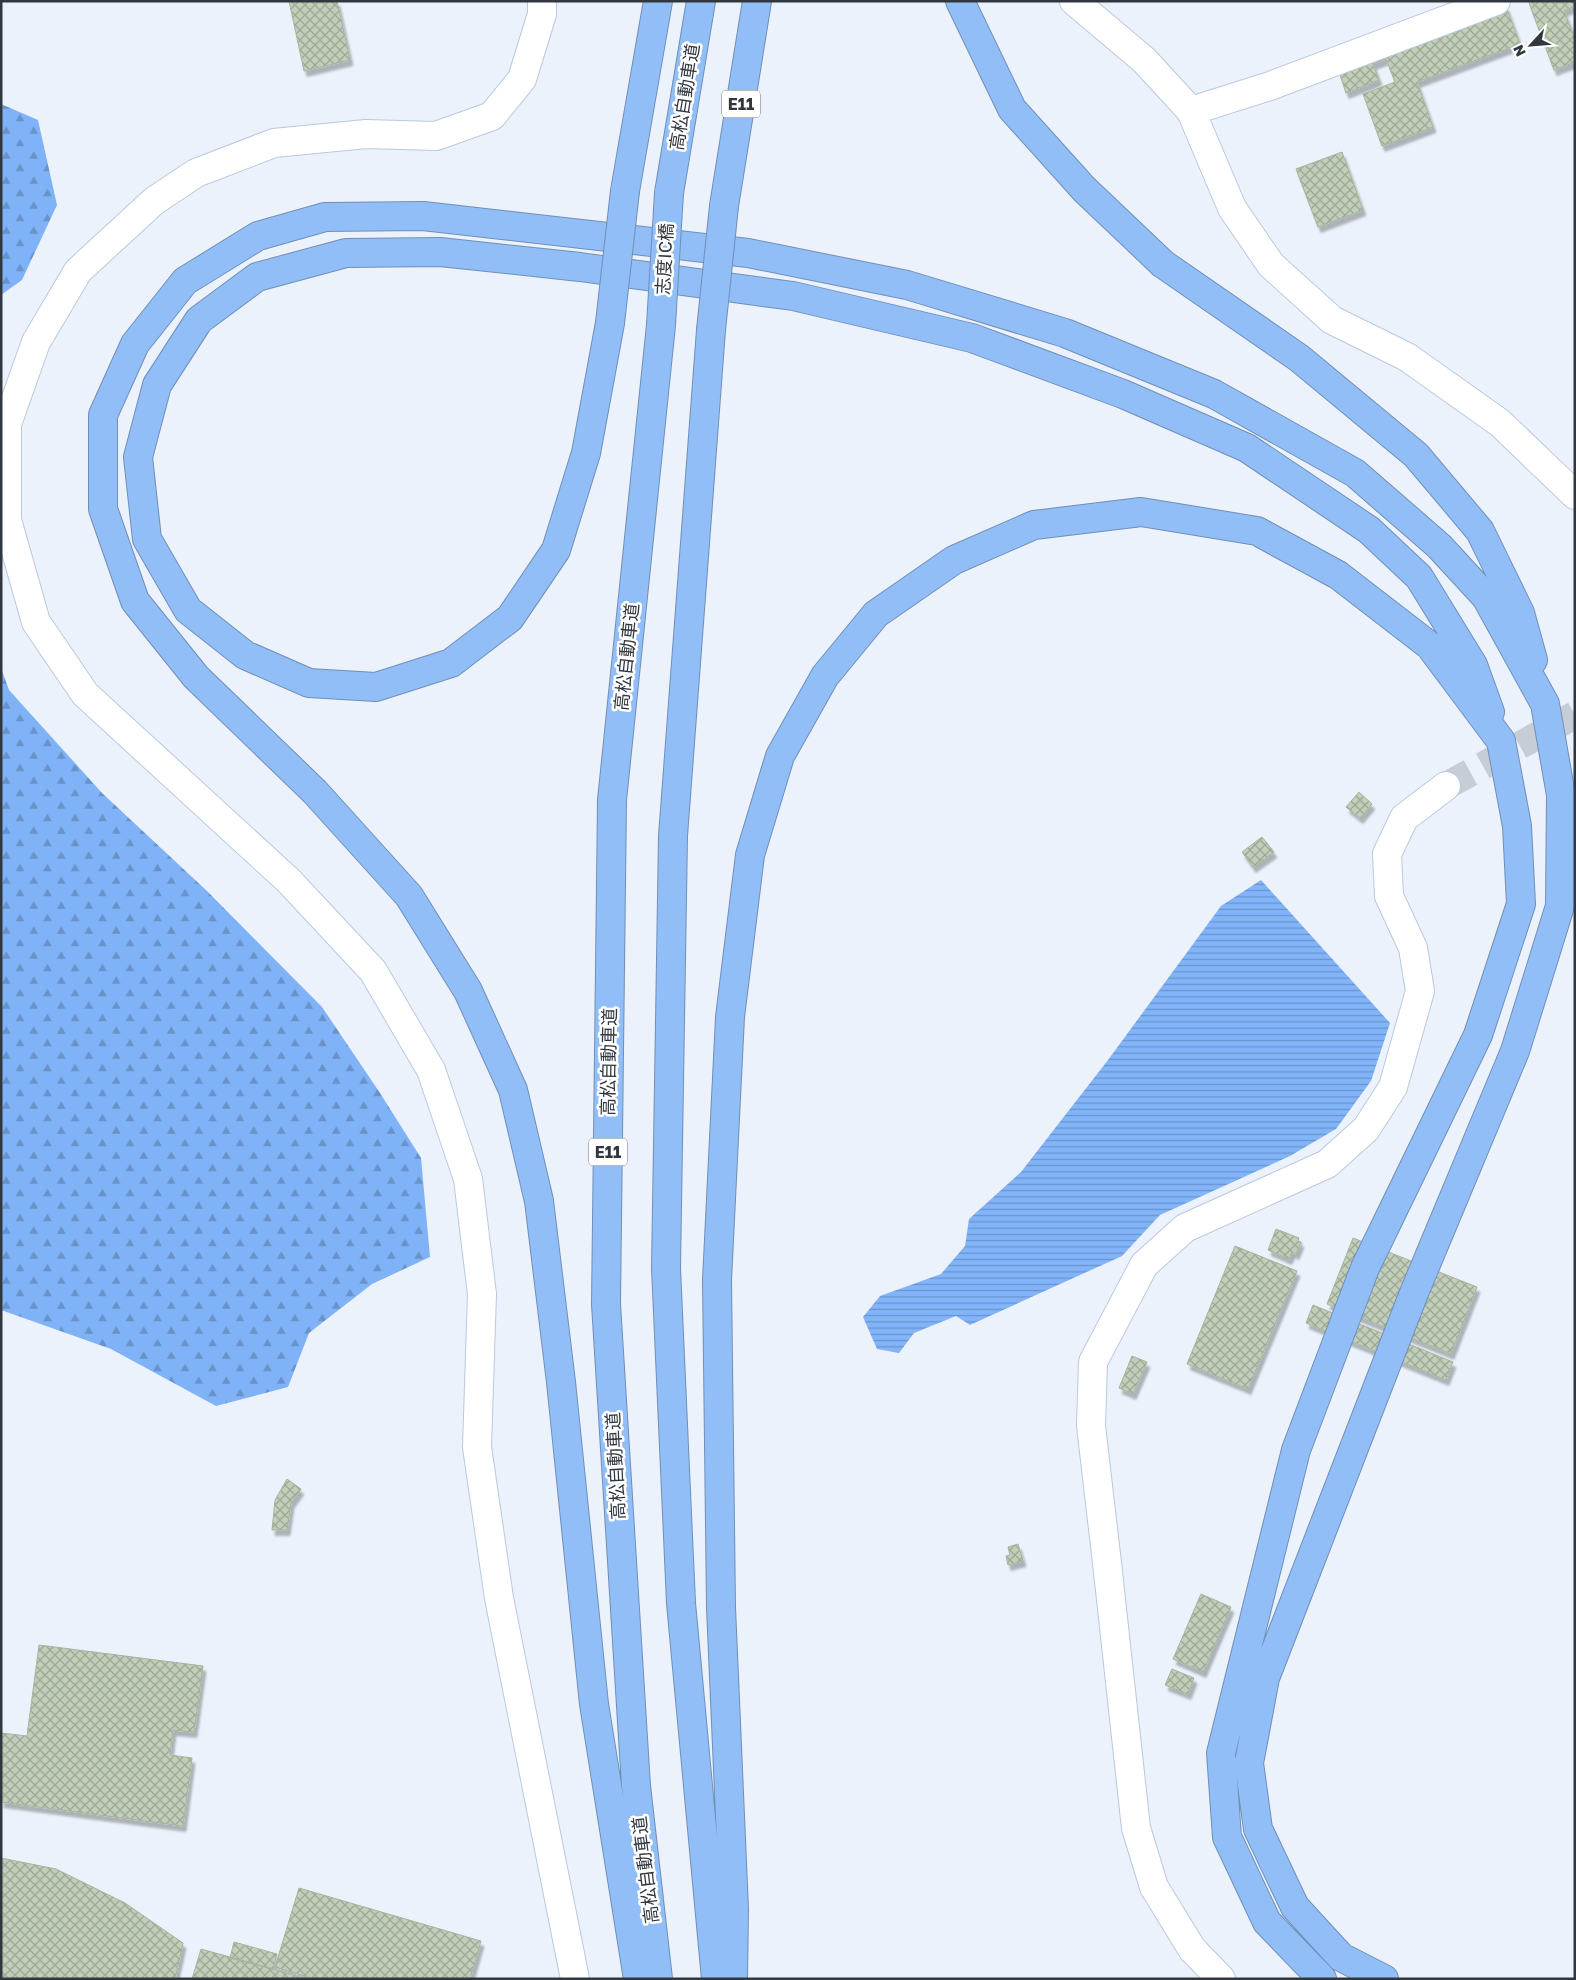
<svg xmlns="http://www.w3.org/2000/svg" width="1576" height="1980" viewBox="0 0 1576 1980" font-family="'Golos Text','Noto Sans JP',sans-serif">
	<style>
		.forest { fill: url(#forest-firs) }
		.water { fill: url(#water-rules) }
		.building { fill: url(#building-cross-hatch); stroke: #a6b39d; filter: url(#shadow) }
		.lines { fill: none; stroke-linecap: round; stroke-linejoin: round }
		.street-tunnel { stroke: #c6cdd5; stroke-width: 28; stroke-dasharray: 28 14; stroke-linecap: butt }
		.street-casing { stroke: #bac9dd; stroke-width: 30 }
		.secondary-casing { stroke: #bac9dd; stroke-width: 30 }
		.highway-casing { stroke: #708fb7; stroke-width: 30 }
		.street { stroke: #fff; stroke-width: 28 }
		.secondary { stroke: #fff; stroke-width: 28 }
		.highway { stroke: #92bef8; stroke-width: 28 }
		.highway-bridge-casing { stroke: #708fb7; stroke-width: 30; stroke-linecap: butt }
		.highway-bridge { stroke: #92bef8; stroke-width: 28 }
		.labels { text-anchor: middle; stroke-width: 5; stroke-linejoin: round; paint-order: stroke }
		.shield { fill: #fff; stroke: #6e7379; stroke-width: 1 }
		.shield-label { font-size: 16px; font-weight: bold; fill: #30373f }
		.street-label { font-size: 18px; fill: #30373f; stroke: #fff }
	</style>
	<defs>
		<pattern id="forest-firs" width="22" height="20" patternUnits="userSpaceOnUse" patternTransform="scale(1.25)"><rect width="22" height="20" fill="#7fb2f6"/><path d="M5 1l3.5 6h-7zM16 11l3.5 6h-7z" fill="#6892c9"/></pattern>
		<pattern id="water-rules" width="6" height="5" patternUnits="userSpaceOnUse" patternTransform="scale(1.25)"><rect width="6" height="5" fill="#81b4f9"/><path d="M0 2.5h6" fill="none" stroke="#6a93cb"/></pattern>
		<pattern id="building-cross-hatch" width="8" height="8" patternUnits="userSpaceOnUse" patternTransform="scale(1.25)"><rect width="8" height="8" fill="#c1ceb8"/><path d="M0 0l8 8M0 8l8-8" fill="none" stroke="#9da897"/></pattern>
		<filter id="shadow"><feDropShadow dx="3" dy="5.5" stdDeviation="1" flood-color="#0004"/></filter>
	</defs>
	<rect width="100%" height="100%" fill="#ecf2fb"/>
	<!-- forest -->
	<path class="forest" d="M1,104l37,16 19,85 -35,75 -21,15z
		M1,668l8,22 93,103 105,98 115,116 58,86 41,65 9,99 -58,27 -63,49 -21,54 -72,19 -105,-57 -110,-39z"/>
	<!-- water -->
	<path class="water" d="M1261,880l129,143 -19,58 -35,48 -46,27 -130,59 -38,41 -152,69 -14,-9 -42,17 -15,20 -22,-4 -14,-32 17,-21 61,-22 24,-28 4,-27 52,-47 87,-112 113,-154z"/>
	<!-- building -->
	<path class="building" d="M289,1h48l13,59 -46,11z
		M1534,1h41v5l-11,5 11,28v23l-21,8 -25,-67z
		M1506,6l14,38 -103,38 16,45 -51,19 -19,-52 32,-12 -9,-23 -13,5 6,16 -33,13 -8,-24z
		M1342,152l21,58 -45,17 -22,-58z
		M1359,792l13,12 -12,14 -14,-11z
		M1262,837l12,15 -21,15 -11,-15z
		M1276,1229l23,9 -1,3 3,1 -5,12 -4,-2 -3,7 -21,-9z
		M1353,1238l124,49 -26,67 -124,-50z
		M1235,1246l62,25 -49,118 -61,-25z
		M1313,1305l140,57 -7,18 -140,-57z
		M1132,1356l15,6 -14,32 -14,-6z
		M287,1479l14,10 -10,14 -4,27h-15l3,-30z
		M1018,1544l5,17 -15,4 -2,-9 4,-1 -2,-8z
		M1201,1594l30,13 -28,65 -30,-13z
		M39,1645l164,21 -9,66 -21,-2 -3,25 22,3 -9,68 -182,-24v-69l26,3z
		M1172,1669l22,9 -6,16 -23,-9z
		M1,1858l55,11 69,34 58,40 -8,36h-174z
		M299,1888l182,53 -11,38h-156l-39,-12z
		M234,1942l43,12 -4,15 -43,-11z
		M201,1949l72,20 33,10h-114z"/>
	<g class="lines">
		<!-- street-tunnel -->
		<path class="street-tunnel" d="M1446,786l129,-71"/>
		<!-- street casing -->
		<g class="street-casing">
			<path id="street" d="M542,1v13l-20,65 -30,37 -56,20 -70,-2 -92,9 -78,30 -42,28 -76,70 -42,71 -29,82v96l29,102 49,72 204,187 84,90 58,99 37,109 14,115 -5,153 22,151 76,381
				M1191,111l79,-25 226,-85
				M1221,1979l-29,-30 -38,-62 -18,-59 -29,-265 -16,-137 2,-64 51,-97 41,-37 142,-64 39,-35 27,-42 27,-96 -7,-43 -24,-52 -2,-42 17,-36 42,-32"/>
		</g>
		<!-- secondary casing -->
		<g class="secondary-casing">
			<path id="secondary" d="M1074,1l70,59 47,51 41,97 39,57 61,55 75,37 93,66 75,72"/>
		</g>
		<!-- highway casing -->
		<g class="highway-casing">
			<path id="highway" d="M960,1l52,108 72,80 79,75 136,94 117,97 64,76 40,82 13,47
				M625,191l33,-190
				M669,193l32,-192
				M724,206l33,-205
				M610,323l-24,130 -30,97 -46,68 -59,45 -75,24 -67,-4 -64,-28 -57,-45 -41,-71 -9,-82 19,-72 42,-65 58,-43 89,-24 94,-1 140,15 213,29 179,42 151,56 124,54 122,82 50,47 54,88 17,47
				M711,330l-38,506 -7,432 15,335 35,376
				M638,1979l-44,-275 -33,-322 -22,-181 -26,-111 -45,-99 -59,-95 -94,-104 -119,-115 -61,-76 -32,-92v-94l32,-71 50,-63 73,-45 67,-19 98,-1 325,37 159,32 158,48 149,61 141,79 84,73 47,51 59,107 16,91 -1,111 -45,145 -101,242 -149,385 -16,85 9,66 37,78 46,50 43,22
				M658,1979l-22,-193 -30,-482 6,-504 49,-475
				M733,1979l1,-70 -13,-302 -4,-327 13,-263 20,-162 30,-99 45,-80 51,-62 78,-54 80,-35 107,-13 116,19 81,44 92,71 71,95 16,85 4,78 -43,131 -113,233 -69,182 -75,303 6,84 40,85 55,57"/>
		</g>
		<!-- street -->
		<use href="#street" class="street"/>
		<!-- secondary -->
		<use href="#secondary" class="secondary"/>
		<!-- highway -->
		<use href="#highway" class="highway"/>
		<!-- highway-bridge casing -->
		<g class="highway-bridge-casing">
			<path id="highway-bridge" d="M610,323l15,-132
				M661,325l8,-132
				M711,330l13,-124"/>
		</g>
		<!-- highway-bridge -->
		<use href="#highway-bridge" class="highway-bridge"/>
	</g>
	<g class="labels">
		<!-- shield labels -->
		<g class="shield">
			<rect x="722" y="90.5" width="38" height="27" rx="4"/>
			<rect x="589" y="1138.5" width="38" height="27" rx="4"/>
		</g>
		<g class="shield-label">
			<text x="741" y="110">E11</text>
			<text x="608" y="1158">E11</text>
		</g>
		<!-- street labels -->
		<g class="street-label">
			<text transform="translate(685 97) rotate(-81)" y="6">高松自動車道</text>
			<text transform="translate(665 259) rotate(-87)" y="6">志度IC橋</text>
			<text transform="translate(627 657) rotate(-84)" y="6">高松自動車道</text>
			<text transform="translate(609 1062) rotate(-89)" y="6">高松自動車道</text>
			<text transform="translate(616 1466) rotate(-93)" y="6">高松自動車道</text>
			<text transform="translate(646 1870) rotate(-97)" y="6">高松自動車道</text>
		</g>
	</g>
	<!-- border -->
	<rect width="1576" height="1980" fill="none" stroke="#30373f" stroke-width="5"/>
	<!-- north arrow -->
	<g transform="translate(1531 45) rotate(244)" stroke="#ffffff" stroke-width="4" paint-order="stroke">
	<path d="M0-4L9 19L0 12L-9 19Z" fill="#30373f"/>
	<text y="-8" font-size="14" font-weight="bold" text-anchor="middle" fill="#30373f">N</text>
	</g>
</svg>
